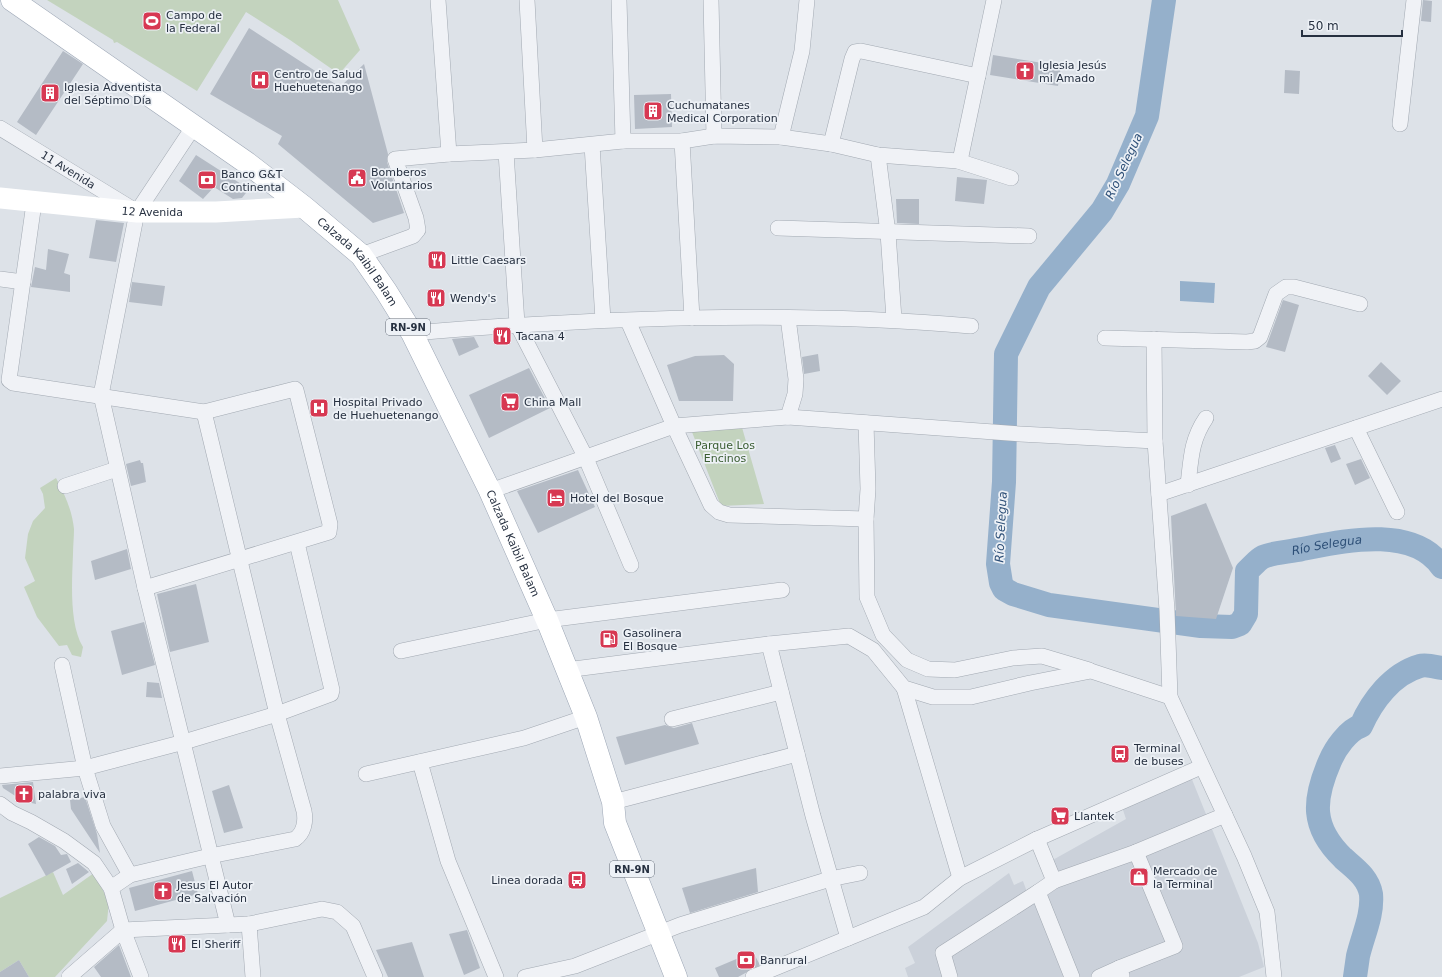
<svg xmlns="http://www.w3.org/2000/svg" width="1442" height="977" viewBox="0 0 1442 977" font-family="'DejaVu Sans',sans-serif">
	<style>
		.built { fill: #cbd1da }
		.green { fill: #c3d3be }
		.water { fill: #95b0cb }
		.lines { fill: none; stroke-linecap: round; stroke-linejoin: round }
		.river { stroke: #95b0cb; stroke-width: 24 }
		.building { fill: #b4bbc5 }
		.street-casing { stroke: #a2a9b2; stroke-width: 16 }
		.primary-casing { stroke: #9ca6b5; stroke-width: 23 }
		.street { stroke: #f0f2f6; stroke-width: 15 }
		.secondary { stroke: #fff; stroke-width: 21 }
		.primary { stroke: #fff; stroke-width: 22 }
		.labels { text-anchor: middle; stroke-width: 3.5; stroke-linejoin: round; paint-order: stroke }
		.shield { fill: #edf1f6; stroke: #626a77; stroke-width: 1 }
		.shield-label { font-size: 10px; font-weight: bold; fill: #263040 }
		.poi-label { font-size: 11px; fill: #263040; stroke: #edf1f6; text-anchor: start }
		.street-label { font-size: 11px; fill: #263040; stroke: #edf1f6 }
		.park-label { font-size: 11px; fill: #3a5d32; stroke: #edf1f6 }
		.water-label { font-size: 12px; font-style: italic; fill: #2d4f77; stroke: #edf1f6 }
	</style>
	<rect width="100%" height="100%" fill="#dde2e8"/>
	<!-- built -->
	<path class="built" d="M1191,777l67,166 6,24 -25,10h-331l-3,-9 10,-5 -7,-16 101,-74 5,12 9,-4 4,11 20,-7 -5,-19 84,-47 -5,-15z"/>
	<!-- green -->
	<path class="green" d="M47,0h291l22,50 -21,24 -49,-34 -44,-28 -49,79 -80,-49 -3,1 -1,-3z
		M741,424l23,80 -43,2 -29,-74z
		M56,478c9,17 16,32 18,51 0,8 -1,17 -1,25 -1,27 -4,70 10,93l-2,10 -9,-2 -5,-10 -8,1 -22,-29 -13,-30 11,-6 -10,-23 3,-24 5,-13 12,-13 -2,-14 -3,-6z
		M53,872l10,23 31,-22 15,29 -2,19 -52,56h-26l-10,-17 -19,12v-74z"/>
	<!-- water -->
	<path class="water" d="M1180,281l35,2 -1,20 -34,-2z"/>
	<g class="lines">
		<!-- river -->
		<g class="river">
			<path id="s1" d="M1164,0l-17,116 -29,68 -16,27 -63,76 -33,67 -2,128 -6,82 3,19 3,6 9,5 36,11 152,21 31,1 8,-3 6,-10 1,-43c5,-4 10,-11 16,-14 11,-5 27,-5 39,-8 42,-8 111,-24 140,18"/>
			<path d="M1355,977c1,-7 2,-14 3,-21 5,-21 15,-41 13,-62 -3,-17 -17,-26 -28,-36 -32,-31 -30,-58 -13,-97 5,-12 18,-31 31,-35 11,-25 31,-52 59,-60 6,-2 16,1 22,2"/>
		</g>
	</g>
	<!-- building -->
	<path class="building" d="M1423,0l9,1 -1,21 -10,-1z
		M249,28l91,59 24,-23 24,90 -1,8 17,51 -31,10 -95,-79 4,-8 -72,-42z
		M63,51l20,13 -47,71 -19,-13z
		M993,55l68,11 -3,20 -68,-11z
		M1285,70l15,1 -1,23 -15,-1z
		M671,94l1,33 -37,2 -1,-34z
		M196,155l53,34 -7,9 -9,1 -19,-12 -11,12 -24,-18z
		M957,177l30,3 -3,24 -29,-3z
		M896,199h23v25l-22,-1z
		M96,220l28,3 -8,39 -27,-4z
		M48,249l21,5 -5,19 6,2v17l-39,-5 4,-20 11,3z
		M132,282l33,4 -3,20 -33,-4z
		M1283,300l16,5 -14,47 -19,-5z
		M474,337l5,10 -20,9 -7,-17z
		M818,354l2,17 -16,3 -2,-17z
		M724,355l10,9 -1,37h-54l-12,-36 28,-9z
		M1381,362l20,19 -14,14 -19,-19z
		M529,368l21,40 -61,30 -20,-43z
		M1335,445l6,14 -10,4 -6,-15z
		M1361,459l9,19 -15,7 -9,-21z
		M140,460l1,3h2l3,19 -15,4 -5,-22z
		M578,470l17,37 -57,26 -21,-42z
		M1206,503l27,65 -17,51 -40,-3 -5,-100z
		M127,549l4,20 -36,11 -4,-19z
		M196,584l13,58 -39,10 -13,-58z
		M144,622l11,43 -33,10 -11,-44z
		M147,682l12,1 3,15 -16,-1z
		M692,723l7,21 -74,21 -9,-28 49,-12 9,3z
		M33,782l3,22 -13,-3 -20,-13 -1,-3z
		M229,785l14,43 -19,5 -12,-42z
		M85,797l12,37 3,19 -29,-44 -1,-9z
		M39,837l16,9 6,9 6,-1 4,8 -25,14 -18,-32z
		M78,863l11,9 -17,12 -6,-15z
		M756,868l2,24 -68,21 -8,-25z
		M192,871l6,23 -63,17 -6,-23z
		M467,930l13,38 -16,7 -15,-41z
		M412,942l12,35h-36l-12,-27z
		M119,945l12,32h-30l-7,-10z
		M753,952l7,13 -22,12h-19l-4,-9z
		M19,960l10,17h-29v-5z"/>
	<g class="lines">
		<!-- street casing -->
		<g class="street-casing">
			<g id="street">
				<path d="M438,0l11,154"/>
				<path d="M527,0l8,150"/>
				<path d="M619,0l4,141"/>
				<path d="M711,0l3,136"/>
				<path d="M1400,124l14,-124"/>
				<path d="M194,126l-57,86 -36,183 44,193 83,337"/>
				<path id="s2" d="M0,128l134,82"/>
				<path d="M781,137l21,-86 5,-51"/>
				<path d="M682,141l10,177"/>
				<path d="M831,144l21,-85 3,-7 6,-1 117,25"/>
				<path d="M592,145l11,175"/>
				<path d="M506,152l11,172 68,132 46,109"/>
				<path d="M878,155l10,78 6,86"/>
				<path d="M958,161l3,-5 33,-156"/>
				<path d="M34,203l-25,177 4,3 191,29 91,-23 1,1 34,134 -1,8 -184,56"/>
				<path d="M778,228l251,8"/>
				<path d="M361,255l52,-19 5,-6 -2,-12 -21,-59 54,-5 86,-4 88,-9h59l32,-5 67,1 50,7 47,11 80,6 53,17"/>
				<path d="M0,279l23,3"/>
				<path d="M788,318l8,61 -1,15 -7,23"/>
				<path d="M628,321l46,105 37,79 8,7 10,3 137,4"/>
				<path d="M412,333c185,-15 373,-23 559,-7"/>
				<path d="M1105,338l142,4 8,-1 5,-4 16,-43 10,-7h8l66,17"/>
				<path d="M1154,339l1,102 12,169 3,87 74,159 23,56 7,65"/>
				<path d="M866,423l2,66 -2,30 1,78 16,38 24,25 21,9 27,1 58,-12 29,-2 47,14"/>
				<path d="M1356,428l41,84"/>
				<path d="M1188,485c3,-26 3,-45 18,-67"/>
				<path d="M65,486l52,-17"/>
				<path d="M490,491l184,-65 114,-9 232,17 135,7"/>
				<path d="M1159,494l283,-95"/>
				<path d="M769,644l44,172 35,122"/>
				<path d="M401,651l146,-31 235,-30"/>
				<path d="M62,665l23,103 18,58 27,49"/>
				<path d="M566,670l203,-26 80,-8 24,14 31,38 29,9h38l59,-14 61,-12 79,26"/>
				<path d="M904,688l56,190"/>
				<path d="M672,719l109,-27"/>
				<path d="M420,762l28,99 48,116"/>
				<path d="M366,774l158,-36 62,-21"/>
				<path d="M0,776l85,-8 99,-26 93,-28 54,-20 1,-4 -35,-147"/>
				<path d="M613,802l184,-48"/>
				<path d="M0,804l12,9 19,9 33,19 30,22 17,25 12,42 18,47"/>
				<path d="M1037,839l17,42 -16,11 34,85"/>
				<path d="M1136,852l89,-37"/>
				<path d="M1054,881l82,-29 39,94 -56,22"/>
				<path d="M111,888l19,-13 80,-19 85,-17c9,-6 11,-18 9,-28l-27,-97 -73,-302"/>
				<path d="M249,924l4,53"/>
				<path d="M69,977l54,-47 126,-6 73,-15 15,3 16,14 22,51"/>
				<path d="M525,977l50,-11 105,-41 150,-46 30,-6"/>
				<path d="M753,977l171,-70 36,-29 77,-39 164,-72"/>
				<path d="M950,977l-7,-24 95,-61"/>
				<path d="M1099,977l20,-9 3,8"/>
			</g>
		</g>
		<!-- primary casing -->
		<g class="primary-casing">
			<g id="primary">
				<path id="s4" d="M12,0l235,163 57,44 57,48 25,36 26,42 78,158 57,129 39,97 27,85 2,21 61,154"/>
			</g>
		</g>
		<!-- street -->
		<use href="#street" class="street"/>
		<!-- secondary -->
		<path class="secondary" id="s3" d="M0,198l137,14h79l88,-5"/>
		<!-- primary -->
		<use href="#primary" class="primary"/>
	</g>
	<!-- icons -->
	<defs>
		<g id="stadium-square" transform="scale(1)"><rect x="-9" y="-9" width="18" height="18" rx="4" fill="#d73852" stroke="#edf1f6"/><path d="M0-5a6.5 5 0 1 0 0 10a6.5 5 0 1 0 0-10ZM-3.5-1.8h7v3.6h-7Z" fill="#fff"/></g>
		<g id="church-square" transform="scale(1)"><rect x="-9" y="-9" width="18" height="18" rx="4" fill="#d73852" stroke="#edf1f6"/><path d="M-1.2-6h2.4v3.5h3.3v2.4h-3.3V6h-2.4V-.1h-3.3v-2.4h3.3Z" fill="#fff"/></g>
		<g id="hospital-square" transform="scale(1)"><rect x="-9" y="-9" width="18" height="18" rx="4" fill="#d73852" stroke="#edf1f6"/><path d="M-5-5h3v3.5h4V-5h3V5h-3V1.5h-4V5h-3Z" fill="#fff"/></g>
		<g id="building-square" transform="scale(1)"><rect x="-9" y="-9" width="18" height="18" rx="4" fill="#d73852" stroke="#edf1f6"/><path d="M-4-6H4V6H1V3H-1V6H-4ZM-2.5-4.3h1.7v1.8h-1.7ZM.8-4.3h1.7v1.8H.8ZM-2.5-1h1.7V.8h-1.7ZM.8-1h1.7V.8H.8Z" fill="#fff"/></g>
		<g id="civic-square" transform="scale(1)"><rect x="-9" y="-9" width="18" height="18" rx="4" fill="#d73852" stroke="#edf1f6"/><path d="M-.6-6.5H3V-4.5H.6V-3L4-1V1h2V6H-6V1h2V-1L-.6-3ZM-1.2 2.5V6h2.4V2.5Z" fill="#fff"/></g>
		<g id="bank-square" transform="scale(1)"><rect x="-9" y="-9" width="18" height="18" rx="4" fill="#d73852" stroke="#edf1f6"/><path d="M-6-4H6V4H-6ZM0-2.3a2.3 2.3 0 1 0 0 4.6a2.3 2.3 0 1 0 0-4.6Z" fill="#fff"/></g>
		<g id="restaurant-square" transform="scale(1)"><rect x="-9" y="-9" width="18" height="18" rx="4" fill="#d73852" stroke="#edf1f6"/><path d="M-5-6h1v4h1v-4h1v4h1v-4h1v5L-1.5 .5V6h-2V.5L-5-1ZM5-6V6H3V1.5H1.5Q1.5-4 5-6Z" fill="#fff"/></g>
		<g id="supermarket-square" transform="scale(1)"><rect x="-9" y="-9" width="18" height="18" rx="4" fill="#d73852" stroke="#edf1f6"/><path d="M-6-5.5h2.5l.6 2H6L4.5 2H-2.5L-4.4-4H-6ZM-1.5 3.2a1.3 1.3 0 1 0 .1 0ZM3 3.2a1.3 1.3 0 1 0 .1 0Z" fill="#fff"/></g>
		<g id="hotel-square" transform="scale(1)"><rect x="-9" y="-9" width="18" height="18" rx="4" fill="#d73852" stroke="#edf1f6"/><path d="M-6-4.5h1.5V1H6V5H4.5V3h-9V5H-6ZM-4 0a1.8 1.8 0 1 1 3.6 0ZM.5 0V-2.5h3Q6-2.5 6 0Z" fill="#fff"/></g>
		<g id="fuel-square" transform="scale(1)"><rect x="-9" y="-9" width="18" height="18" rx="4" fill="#d73852" stroke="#edf1f6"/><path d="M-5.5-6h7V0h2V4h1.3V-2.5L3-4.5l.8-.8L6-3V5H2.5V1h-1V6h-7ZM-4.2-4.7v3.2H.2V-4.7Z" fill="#fff"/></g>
		<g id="bus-square" transform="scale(1)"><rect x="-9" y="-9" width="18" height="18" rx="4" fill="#d73852" stroke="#edf1f6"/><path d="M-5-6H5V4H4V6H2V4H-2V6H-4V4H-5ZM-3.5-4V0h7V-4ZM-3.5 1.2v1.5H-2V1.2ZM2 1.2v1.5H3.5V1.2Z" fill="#fff"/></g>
		<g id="shop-square" transform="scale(1)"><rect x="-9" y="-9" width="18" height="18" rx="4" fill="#d73852" stroke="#edf1f6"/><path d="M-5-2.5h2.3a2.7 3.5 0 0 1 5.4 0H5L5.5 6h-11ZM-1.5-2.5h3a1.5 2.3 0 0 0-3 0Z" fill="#fff"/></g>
	</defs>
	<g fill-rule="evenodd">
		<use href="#stadium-square" x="152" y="21"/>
		<use href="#church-square" x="1025" y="71"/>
		<use href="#hospital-square" x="260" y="80"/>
		<use href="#building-square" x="50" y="93"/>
		<use href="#building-square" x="653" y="111"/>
		<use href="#civic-square" x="357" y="178"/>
		<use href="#bank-square" x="207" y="180"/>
		<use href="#restaurant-square" x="437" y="260"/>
		<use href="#restaurant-square" x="436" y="298"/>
		<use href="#restaurant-square" x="502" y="336"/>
		<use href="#supermarket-square" x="510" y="402"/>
		<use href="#hospital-square" x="319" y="408"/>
		<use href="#hotel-square" x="556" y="498"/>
		<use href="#fuel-square" x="609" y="639"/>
		<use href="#bus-square" x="1120" y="754"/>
		<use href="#church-square" x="24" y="794"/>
		<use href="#supermarket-square" x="1060" y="816"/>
		<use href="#shop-square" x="1139" y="877"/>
		<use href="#bus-square" x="577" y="880"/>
		<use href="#church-square" x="163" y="891"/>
		<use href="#restaurant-square" x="177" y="944"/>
		<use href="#bank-square" x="746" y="960"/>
	</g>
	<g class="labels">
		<!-- shield labels -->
		<g class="shield">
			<rect x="386" y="319" width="44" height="16" rx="3"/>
			<rect x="610" y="861" width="44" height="16" rx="3"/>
		</g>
		<g class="shield-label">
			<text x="408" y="331">RN-9N</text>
			<text x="632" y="873">RN-9N</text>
		</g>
		<!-- poi labels -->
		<g class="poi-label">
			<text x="166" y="19">Campo de<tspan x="166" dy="13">la Federal</tspan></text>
			<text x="1039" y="69">Iglesia Jesús<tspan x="1039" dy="13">mi Amado</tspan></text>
			<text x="274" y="78">Centro de Salud<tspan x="274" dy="13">Huehuetenango</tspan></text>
			<text x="64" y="91">Iglesia Adventista<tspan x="64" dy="13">del Séptimo Día</tspan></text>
			<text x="667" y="109">Cuchumatanes<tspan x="667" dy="13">Medical Corporation</tspan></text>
			<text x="371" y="176">Bomberos<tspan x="371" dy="13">Voluntarios</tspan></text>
			<text x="221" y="178">Banco G&amp;T<tspan x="221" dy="13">Continental</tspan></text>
			<text x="451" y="264">Little Caesars</text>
			<text x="450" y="302">Wendy's</text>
			<text x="516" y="340">Tacana 4</text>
			<text x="333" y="406">Hospital Privado<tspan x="333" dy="13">de Huehuetenango</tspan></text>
			<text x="524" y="406">China Mall</text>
			<text x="570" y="502">Hotel del Bosque</text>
			<text x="623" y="637">Gasolinera<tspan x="623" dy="13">El Bosque</tspan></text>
			<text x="1134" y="752">Terminal<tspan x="1134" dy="13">de buses</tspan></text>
			<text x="38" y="798">palabra viva</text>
			<text x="1074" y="820">Llantek</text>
			<text x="1153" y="875">Mercado de<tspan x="1153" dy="13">la Terminal</tspan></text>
			<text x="563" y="884" text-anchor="end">Linea dorada</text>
			<text x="177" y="889">Jesus El Autor<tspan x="177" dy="13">de Salvación</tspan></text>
			<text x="191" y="948">El Sheriff</text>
			<text x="760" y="964">Banrural</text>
		</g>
		<!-- street labels -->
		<g class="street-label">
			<text dy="4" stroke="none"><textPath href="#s2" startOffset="80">11 Avenida</textPath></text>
			<text dy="4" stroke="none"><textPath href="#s3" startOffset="153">12 Avenida</textPath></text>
			<text dy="4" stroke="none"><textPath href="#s4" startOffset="435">Calzada Kaibil Balam</textPath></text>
			<text dy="4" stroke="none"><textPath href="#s4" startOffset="759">Calzada Kaibil Balam</textPath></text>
		</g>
		<!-- park labels -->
		<g class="park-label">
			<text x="725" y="449">Parque Los<tspan x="725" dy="13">Encinos</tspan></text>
		</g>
		<!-- water labels -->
		<g class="water-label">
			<text transform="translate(1124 166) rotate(-65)" y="4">Río Selegua</text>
			<text transform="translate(1001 527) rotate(-87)" y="4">Río Selegua</text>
			<text dy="4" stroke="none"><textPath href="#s1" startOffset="1014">Río Selegua</textPath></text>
		</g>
	</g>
	<!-- scale -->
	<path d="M1302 30v6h100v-6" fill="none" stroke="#263040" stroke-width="2"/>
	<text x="1308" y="30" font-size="12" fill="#263040" stroke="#edf1f6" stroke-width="3" paint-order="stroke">50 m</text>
</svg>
